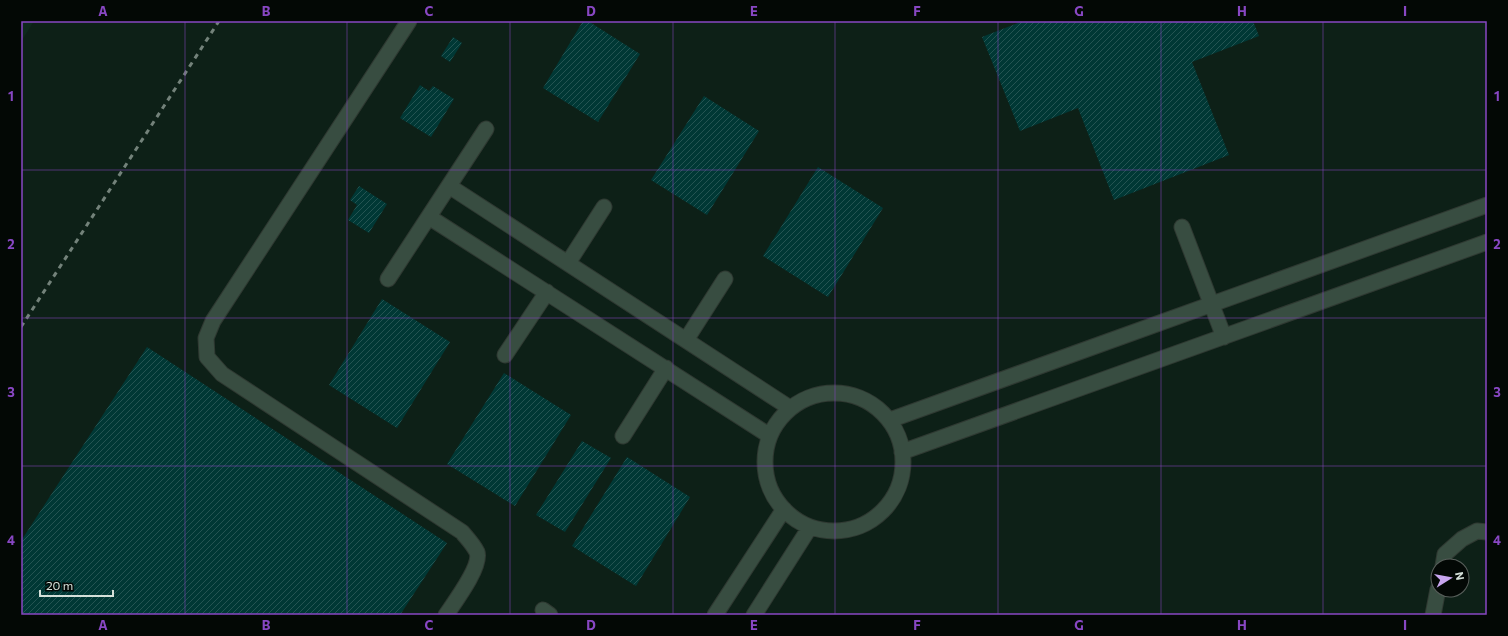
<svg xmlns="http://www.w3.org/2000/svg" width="1508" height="636" viewBox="0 0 1508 636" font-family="Commissioner,sans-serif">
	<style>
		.built { fill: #0e291c }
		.building { fill: url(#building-hatch) }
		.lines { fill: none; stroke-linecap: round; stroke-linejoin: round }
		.lane-casing { stroke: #2f3932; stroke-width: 17 }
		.lane { stroke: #384d41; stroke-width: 15 }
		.rail { stroke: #73827a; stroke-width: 3; stroke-dasharray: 5 5; stroke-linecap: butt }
		.grid { fill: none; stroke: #8847c3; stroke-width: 1; stroke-opacity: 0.55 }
		.neatline { fill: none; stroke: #8847c3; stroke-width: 1.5 }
		.grid-label { font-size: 13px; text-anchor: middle; font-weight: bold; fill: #8847c3 }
	</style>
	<defs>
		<pattern id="building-hatch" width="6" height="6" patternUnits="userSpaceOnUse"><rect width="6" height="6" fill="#003835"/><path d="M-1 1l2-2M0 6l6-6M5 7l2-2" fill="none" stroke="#245452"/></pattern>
	</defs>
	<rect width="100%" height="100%" fill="#0d2017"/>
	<!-- built -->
	<path class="built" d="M21,21h13l-13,21z"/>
	<!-- building -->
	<path class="building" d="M583,21h5l52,33 -42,68 -55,-34z
		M1023,21h230l6,15 -67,26 37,93 -115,45 -36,-92 -58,23 -38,-94z
		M453,37l9,6 -12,19 -9,-6z
		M420,85l9,6 4,-5 21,13 -23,38 -31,-19z
		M704,96l55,35 -52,84 -56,-35z
		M818,167l65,41 -55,89 -65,-41z
		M359,186l28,18 -18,29 -21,-13 9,-15 -7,-5z
		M382,299l68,43 -53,86 -68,-43z
		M147,347l300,196 -47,72h-379v-74z
		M504,373l67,42 -56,91 -68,-42z
		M582,441l29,17 -46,74 -29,-17z
		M627,457l63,40 -54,89 -64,-40z"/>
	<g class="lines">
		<!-- lane casing -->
		<g class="lane-casing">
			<path id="lane" d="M409,21l-196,300 -7,17 1,19 15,17 240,158c5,6 11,12 15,20 5,14 -23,51 -31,63
				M449,186l341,222
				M429,217l341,219
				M1182,227l42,110
				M568,263l36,-56
				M388,279l98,-150
				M686,340l39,-61
				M505,355l42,-63
				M765 462a69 69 0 1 1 138 0a69 69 0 1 1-138 0Z
				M890,420l597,-215
				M623,436l43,-68
				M902,452l585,-210
				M1443,566l2,-12 17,-15 15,-8 10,1
				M543,610l7,5
				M715,615l69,-106
				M754,615l56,-88
				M1433,615l5,-26"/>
		</g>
		<!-- lane -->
		<use href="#lane" class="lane"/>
		<!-- rail -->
		<path class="rail" d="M21,327l198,-306"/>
	</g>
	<!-- grid -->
	<path class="grid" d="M185,21v594M347,21v594M510,21v594M673,21v594M835,21v594M998,21v594M1161,21v594M1323,21v594M21,170h1466M21,318h1466M21,466h1466"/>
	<!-- border -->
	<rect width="1508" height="636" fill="none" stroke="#030805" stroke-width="44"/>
	<!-- north arrow -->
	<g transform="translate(1450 578) rotate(79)"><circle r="19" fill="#030805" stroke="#575e5a"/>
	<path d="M0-3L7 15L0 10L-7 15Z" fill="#c8a6ef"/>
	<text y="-6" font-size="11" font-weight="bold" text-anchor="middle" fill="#d4e0d9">N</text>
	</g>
	<!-- scale -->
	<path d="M40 590v6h73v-6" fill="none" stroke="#d4e0d9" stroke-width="2"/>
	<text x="46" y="590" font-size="12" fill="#d4e0d9" stroke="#030805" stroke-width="3" paint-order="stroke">20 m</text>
	<rect x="22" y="22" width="1464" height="592" class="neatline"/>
	<g class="grid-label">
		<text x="103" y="16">A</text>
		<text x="266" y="16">B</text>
		<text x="429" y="16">C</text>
		<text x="591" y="16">D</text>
		<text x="754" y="16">E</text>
		<text x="917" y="16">F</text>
		<text x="1079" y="16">G</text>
		<text x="1242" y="16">H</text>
		<text x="1405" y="16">I</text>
		<text x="11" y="101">1</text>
		<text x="1497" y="101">1</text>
		<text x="11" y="249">2</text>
		<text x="1497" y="249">2</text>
		<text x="11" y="397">3</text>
		<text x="1497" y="397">3</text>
		<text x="11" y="545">4</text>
		<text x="1497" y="545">4</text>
		<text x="103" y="630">A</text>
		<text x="266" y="630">B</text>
		<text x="429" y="630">C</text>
		<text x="591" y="630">D</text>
		<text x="754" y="630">E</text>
		<text x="917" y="630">F</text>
		<text x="1079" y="630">G</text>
		<text x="1242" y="630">H</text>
		<text x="1405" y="630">I</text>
	</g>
</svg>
